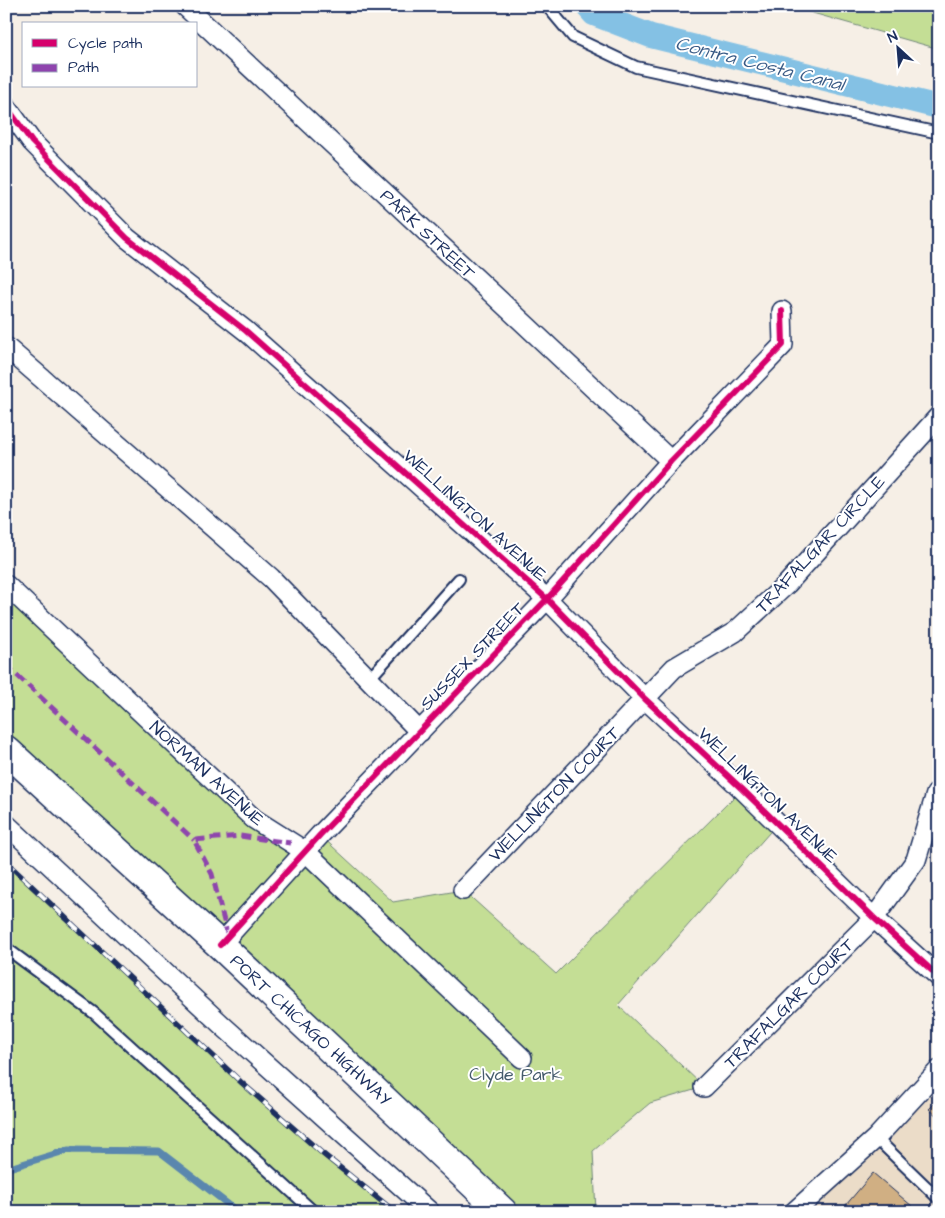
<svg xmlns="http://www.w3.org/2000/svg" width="945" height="1218" viewBox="0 0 945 1218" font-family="'Architects Daughter',sans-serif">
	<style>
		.built { fill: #ebdcc8 }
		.green { fill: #c4de95; stroke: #70867a }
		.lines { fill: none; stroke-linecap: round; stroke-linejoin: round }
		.stream { stroke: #5a87ae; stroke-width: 7 }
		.canal { stroke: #84c1e4; stroke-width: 24 }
		.building { fill: #d0af83; stroke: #1b2f5e }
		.lane-casing { stroke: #1b2f5e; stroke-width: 14 }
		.street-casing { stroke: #1b2f5e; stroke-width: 22 }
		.secondary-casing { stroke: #1b2f5e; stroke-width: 31 }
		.lane { stroke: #fff; stroke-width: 10 }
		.street { stroke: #fff; stroke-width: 19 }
		.secondary { stroke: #fff; stroke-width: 28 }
		.rail-casing { stroke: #1b2f5e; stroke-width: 5.5 }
		.rail { stroke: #fff; stroke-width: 4; stroke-dasharray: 11; stroke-linecap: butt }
		.quiet { stroke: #8e44ad; stroke-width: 5; stroke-dasharray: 10 5; stroke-linecap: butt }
		.cycleway-casing { stroke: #fff; stroke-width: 9 }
		.cycleway { stroke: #d6006c; stroke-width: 6 }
		.labels { text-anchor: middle; stroke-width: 4; stroke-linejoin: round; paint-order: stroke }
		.street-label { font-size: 18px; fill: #1b2f5e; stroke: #fff }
		.park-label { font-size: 18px; fill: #455b6c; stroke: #fff }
		.water-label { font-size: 19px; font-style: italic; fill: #3a5b86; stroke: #fff }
	</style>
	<rect width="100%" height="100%" fill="#f6efe6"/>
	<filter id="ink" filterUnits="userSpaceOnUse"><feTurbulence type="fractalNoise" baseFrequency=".02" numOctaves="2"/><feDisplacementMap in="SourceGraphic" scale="10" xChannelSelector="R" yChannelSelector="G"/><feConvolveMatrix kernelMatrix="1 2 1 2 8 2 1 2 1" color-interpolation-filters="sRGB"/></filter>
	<g filter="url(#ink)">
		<!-- built -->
		<path class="built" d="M939,1070v142h-145z"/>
		<!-- green -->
		<path class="green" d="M788,6h151v43z
			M6,585l248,234 51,33 15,-17 73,67 70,-12 93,84 186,-185 35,35 -159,181 86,82 -54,16 -57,48 3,61h-93l-497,-462z
			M6,862l236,221 81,71 72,58h-389z"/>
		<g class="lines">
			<!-- stream -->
			<path class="stream" d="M6,1169l62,-19 91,1 79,61"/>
			<!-- canal -->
			<path class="canal" d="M587,6l7,8 57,22 288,71"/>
		</g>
		<!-- building -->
		<path class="building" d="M939,1099v19l-10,-9z
			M873,1173l46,39h-79z"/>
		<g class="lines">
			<!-- lane casing -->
			<g class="lane-casing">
				<path id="lane" d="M547,6l26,31 63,30 303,66
					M369,679l90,-100
					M6,948l88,65 220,199
					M876,1138l63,61"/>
			</g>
			<!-- street casing -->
			<g class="street-casing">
				<path id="street" d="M185,6l486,455
					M6,106l26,36 95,96 119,93 301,268 98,100 97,90 132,129 65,59
					M6,347l265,231 149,154
					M6,585l248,234 52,33 216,206
					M6,824l217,202 207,186
					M463,890l211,-222 61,-36 52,-48 152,-168
					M220,945l100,-110 227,-236 124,-138 112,-116 -1,-34
					M704,1087l170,-169 42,-58 20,-66 3,-3
					M794,1212l82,-74 63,-68"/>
			</g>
			<!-- secondary casing -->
			<g class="secondary-casing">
				<path id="secondary" d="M6,750l214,195 283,267"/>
			</g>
			<!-- lane -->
			<use href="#lane" class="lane"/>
			<!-- street -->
			<use href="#street" class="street"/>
			<!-- secondary -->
			<use href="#secondary" class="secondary"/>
			<!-- rail casing -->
			<g class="rail-casing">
				<path id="rail" d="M6,862l236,221 81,71 72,58"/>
			</g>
			<!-- rail -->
			<use href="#rail" class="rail"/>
			<!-- quiet -->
			<path class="quiet" d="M6,665l188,175
				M228,937l-16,-63 -18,-34 46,-4 51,7"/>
			<!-- cycleway casing -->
			<g class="cycleway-casing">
				<path id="cycleway" d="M6,106l26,36 95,96 119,93 301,268 98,100 97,90 132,129 65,59
					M220,945l100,-110 227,-236 124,-138 112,-116 -1,-34"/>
			</g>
			<!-- cycleway -->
			<use href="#cycleway" class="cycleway"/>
		</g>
	</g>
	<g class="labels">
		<!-- street labels -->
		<g class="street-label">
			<text transform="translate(428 234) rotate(43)" y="6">PARK STREET</text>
			<text transform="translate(475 515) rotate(42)" y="6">WELLINGTON AVENUE</text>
			<text transform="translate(820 544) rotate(-47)" y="6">TRAFALGAR CIRCLE</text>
			<text transform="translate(472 656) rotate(-46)" y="6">SUSSEX STREET</text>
			<text transform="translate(207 773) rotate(42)" y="6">NORMAN AVENUE</text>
			<text transform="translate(554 794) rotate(-46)" y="6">WELLINGTON COURT</text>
			<text transform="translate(768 795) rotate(44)" y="6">WELLINGTON AVENUE</text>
			<text transform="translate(789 1003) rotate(-45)" y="6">TRAFALGAR COURT</text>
			<text transform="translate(311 1030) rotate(43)" y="6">PORT CHICAGO HIGHWAY</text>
		</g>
		<!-- park labels -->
		<g class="park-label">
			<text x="516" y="1080">Clyde Park</text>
		</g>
		<!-- water labels -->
		<g class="water-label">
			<text transform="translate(760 63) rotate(14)" y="7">Contra Costa Canal</text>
		</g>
	</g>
	<!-- margin -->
	<rect width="945" height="1218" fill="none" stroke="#fff" stroke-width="25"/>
	<rect x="12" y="12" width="920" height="1193" fill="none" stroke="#1b2f5e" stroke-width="2" filter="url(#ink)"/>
	<!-- legend -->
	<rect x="22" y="22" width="175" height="65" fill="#ffffff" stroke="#a4acbf"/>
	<rect x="32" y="39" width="25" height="8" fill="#d6006c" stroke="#a4acbf"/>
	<text x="68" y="48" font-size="15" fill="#1b2f5e">Cycle path</text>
	<rect x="32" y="64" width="25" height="8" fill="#8e44ad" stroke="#a4acbf"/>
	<text x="68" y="72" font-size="15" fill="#1b2f5e">Path</text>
	<!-- north arrow -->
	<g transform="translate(898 48) rotate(334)" stroke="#ffffff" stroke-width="4" paint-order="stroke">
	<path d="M0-4L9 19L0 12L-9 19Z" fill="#1b2f5e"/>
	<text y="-8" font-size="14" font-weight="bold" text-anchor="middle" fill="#1b2f5e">N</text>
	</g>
</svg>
